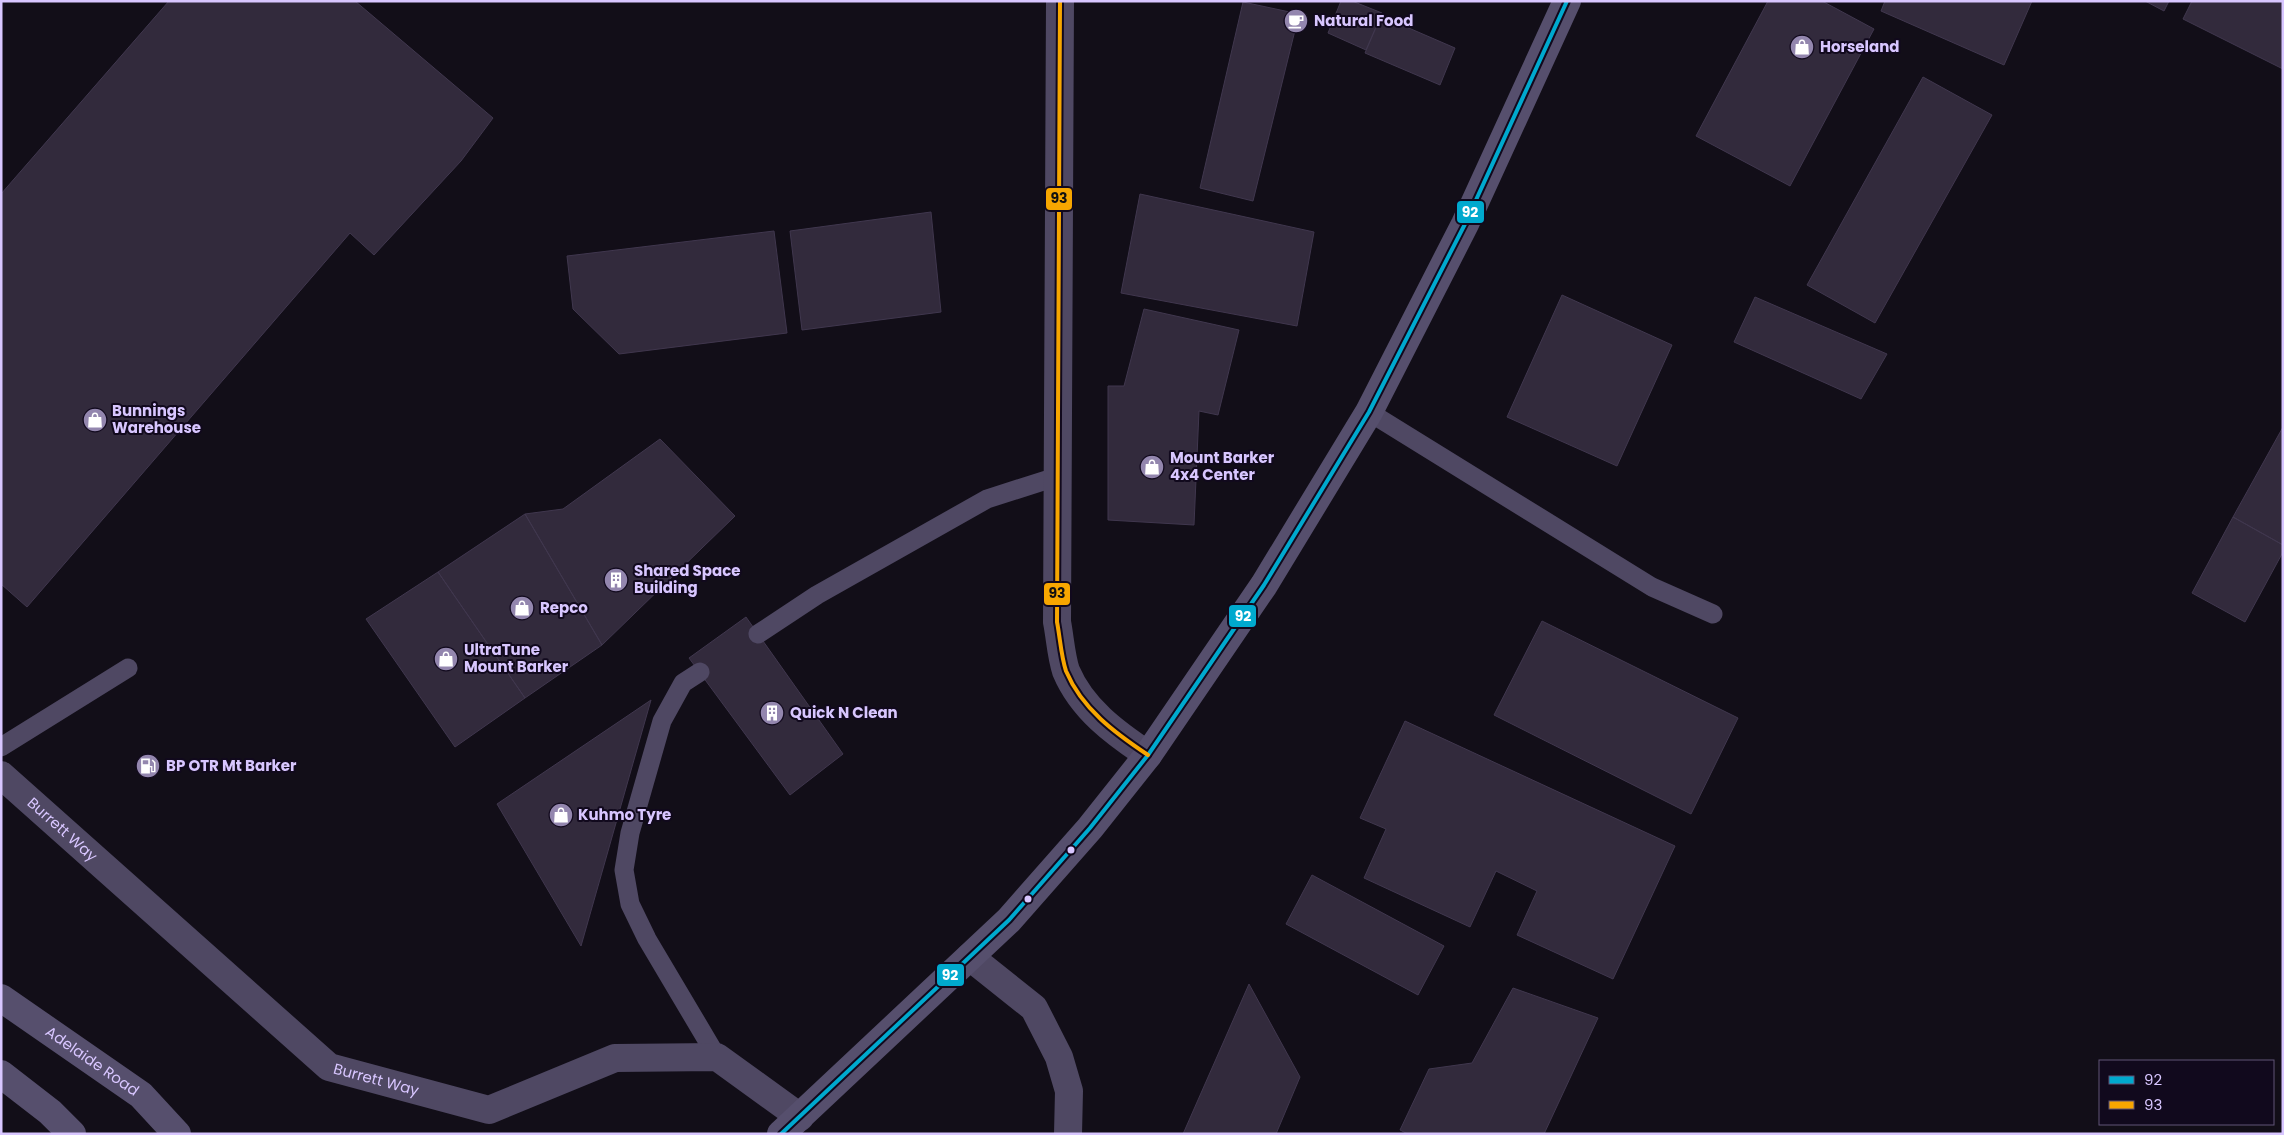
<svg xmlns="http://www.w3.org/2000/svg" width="2284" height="1135" viewBox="0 0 2284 1135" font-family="Poppins,sans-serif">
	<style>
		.building { fill: #322a3c; stroke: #40374e }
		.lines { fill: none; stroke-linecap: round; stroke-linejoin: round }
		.lane { stroke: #4f4863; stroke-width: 19 }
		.street { stroke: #4f4863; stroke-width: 28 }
		.secondary { stroke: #564f6d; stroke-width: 28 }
		.bus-1-casing { stroke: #11091d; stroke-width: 8 }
		.bus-2-casing { stroke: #11091d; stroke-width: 8 }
		.bus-1 { stroke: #00a9ce; stroke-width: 4 }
		.bus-2 { stroke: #f7a600; stroke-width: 4 }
		.bus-dot { fill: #d8c6ff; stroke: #11091d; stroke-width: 2 }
		.labels { text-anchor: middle; stroke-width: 4; stroke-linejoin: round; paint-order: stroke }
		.poi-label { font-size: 15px; font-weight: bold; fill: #d8c6ff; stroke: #11091d; text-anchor: start }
		.street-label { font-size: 15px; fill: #d8c6ff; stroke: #11091d }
		.line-badge { stroke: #11091d; stroke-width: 2 }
		.badge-label { font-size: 14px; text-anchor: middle; font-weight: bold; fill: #fff }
		.pale-badge-label { font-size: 14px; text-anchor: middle; font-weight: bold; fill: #111 }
	</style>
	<rect width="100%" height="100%" fill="#120e18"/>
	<!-- building -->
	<path class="building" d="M169,1h186l138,117 -32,43 -87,94 -24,-22 -323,374 -26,-23v-390z
		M1341,1h11l30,12 -16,37 -38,-17z
		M1768,1h54l52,28 -84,157 -94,-50z
		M1885,1h147l-28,64 -123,-54z
		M2145,1h24l-5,10z
		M2192,1h91v68l-100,-50z
		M1243,2l56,12 -46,187 -53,-13z
		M1381,16l74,32 -15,37 -75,-32z
		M1923,77l69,38 -117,208 -68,-38z
		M1140,194l174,38 -17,94 -176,-33z
		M931,212l10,100 -139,18 -12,-99z
		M774,231l13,102 -168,21 -46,-45 -6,-53z
		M1562,295l110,50 -55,121 -110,-49z
		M1755,297l132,57 -26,45 -127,-57z
		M1144,309l95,21 -21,85 -19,-4 -5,114 -86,-5v-134h16z
		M2283,427v118l-50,-28z
		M660,439l75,77 -133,129 -77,-131 38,-5z
		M525,514l77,131 -77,53 -87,-126z
		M2233,517l50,28v7l-38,70 -53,-29z
		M438,572l87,126 -70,49 -89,-128z
		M746,617l97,137 -53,41 -101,-137z
		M1542,621l196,97 -47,96 -197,-99z
		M651,700l-70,246 -84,-142z
		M1405,721l270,125 -62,133 -96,-44 20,-44 -41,-20 -26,56 -106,-49 22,-49 -26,-11z
		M1312,875l132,71 -26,49 -132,-71z
		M1249,984l51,93 -24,57h-93z
		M1513,988l85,30 -54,116h-136l-8,-4 29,-61 43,-6z"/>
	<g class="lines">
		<!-- lane -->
		<path class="lane" d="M1369,412l283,175 61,27
			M758,634l59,-39 170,-96 72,-23
			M700,672l-17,11 -21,38 -32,112 -6,37 6,34 17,35 70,118
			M1,747l127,-79"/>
		<!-- street -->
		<g class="street">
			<path d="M1060,1l-3,621c3,15 4,34 9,49 16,38 49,62 82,84"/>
			<path id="s1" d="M1,775l328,292 160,43 126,-52 102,-1 83,60"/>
			<path d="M970,957l64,51 25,49 10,34 -1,43"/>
		</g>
		<!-- secondary -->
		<g class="secondary">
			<path id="s2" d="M1,998l140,97 36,39"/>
			<path d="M1,1074l49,38 22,22"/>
			<path d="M781,1134l228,-214 81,-92 58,-73 116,-170 105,-173 96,-188 102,-223"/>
		</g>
		<!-- bus-1 casing -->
		<g class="bus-1-casing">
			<path id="bus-1" d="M781,1134l228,-214 81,-92 58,-73 116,-170 105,-173 96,-188 102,-223"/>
		</g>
		<!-- bus-2 casing -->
		<g class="bus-2-casing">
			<path id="bus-2" d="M1060,1l-3,621c3,15 4,34 9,49 16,38 49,62 82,84"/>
		</g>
		<!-- bus-1 -->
		<use href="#bus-1" class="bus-1"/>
		<!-- bus-2 -->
		<use href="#bus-2" class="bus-2"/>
	</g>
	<!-- icons -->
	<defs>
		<g id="cafe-disc" transform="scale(1.25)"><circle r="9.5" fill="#9386ae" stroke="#11091d"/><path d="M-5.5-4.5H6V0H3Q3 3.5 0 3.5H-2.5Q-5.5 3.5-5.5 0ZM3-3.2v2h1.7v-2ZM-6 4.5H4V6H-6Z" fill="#fff"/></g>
		<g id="shop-disc" transform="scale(1.25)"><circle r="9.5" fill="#9386ae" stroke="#11091d"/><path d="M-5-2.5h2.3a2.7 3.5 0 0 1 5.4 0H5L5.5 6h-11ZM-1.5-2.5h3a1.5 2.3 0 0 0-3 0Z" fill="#fff"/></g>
		<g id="building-disc" transform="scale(1.25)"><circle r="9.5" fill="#9386ae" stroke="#11091d"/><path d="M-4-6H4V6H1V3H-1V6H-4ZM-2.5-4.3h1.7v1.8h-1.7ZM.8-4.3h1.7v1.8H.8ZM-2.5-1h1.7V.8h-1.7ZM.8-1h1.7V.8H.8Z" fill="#fff"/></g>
		<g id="fuel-disc" transform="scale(1.25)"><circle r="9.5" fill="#9386ae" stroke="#11091d"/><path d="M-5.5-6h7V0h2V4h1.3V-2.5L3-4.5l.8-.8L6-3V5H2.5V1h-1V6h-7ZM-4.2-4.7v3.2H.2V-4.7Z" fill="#fff"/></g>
	</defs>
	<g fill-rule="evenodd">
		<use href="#cafe-disc" x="1296" y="21"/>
		<use href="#shop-disc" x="1802" y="47"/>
		<use href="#shop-disc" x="95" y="420"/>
		<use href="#shop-disc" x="1152" y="467"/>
		<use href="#building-disc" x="616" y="580"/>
		<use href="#shop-disc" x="522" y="608"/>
		<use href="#shop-disc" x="446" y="659"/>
		<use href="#building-disc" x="772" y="713"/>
		<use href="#fuel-disc" x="148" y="766"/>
		<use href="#shop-disc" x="561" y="815"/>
	</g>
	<!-- markers -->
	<g class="bus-dot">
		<circle cx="1071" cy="850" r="4.5"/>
		<circle cx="1028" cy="899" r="4.5"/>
	</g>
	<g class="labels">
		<!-- poi labels -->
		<g class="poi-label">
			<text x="1314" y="26">Natural Food</text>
			<text x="1820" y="52">Horseland</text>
			<text x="112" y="416">Bunnings<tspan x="112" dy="17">Warehouse</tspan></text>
			<text x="1170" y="463">Mount Barker<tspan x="1170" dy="17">4x4 Center</tspan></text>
			<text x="634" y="576">Shared Space<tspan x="634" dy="17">Building</tspan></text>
			<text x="540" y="613">Repco</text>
			<text x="464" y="655">UltraTune<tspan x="464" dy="17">Mount Barker</tspan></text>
			<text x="790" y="718">Quick N Clean</text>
			<text x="166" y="771">BP OTR Mt Barker</text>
			<text x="578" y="820">Kuhmo Tyre</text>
		</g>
		<!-- street labels -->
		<g class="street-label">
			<text dy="5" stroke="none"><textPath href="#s1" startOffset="82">Burrett Way</textPath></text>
			<text dy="5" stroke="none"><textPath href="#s2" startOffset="111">Adelaide Road</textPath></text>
			<text dy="5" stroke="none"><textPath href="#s1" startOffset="488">Burrett Way</textPath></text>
		</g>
	</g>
	<g class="line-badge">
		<rect x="1045" y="187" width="28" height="24" rx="5" fill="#f7a600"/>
		<rect x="1456" y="200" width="29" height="24" rx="5" fill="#00a9ce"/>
		<rect x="1043" y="582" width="28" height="24" rx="5" fill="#f7a600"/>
		<rect x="1228" y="604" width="29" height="24" rx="5" fill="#00a9ce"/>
		<rect x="936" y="963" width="29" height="24" rx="5" fill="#00a9ce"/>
	</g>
	<g class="badge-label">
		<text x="1470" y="217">92</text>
		<text x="1243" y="621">92</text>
		<text x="950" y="980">92</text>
	</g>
	<g class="pale-badge-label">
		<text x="1059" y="203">93</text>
		<text x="1057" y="598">93</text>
	</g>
	<!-- border -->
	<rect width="2284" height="1135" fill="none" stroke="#d8c6ff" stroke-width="5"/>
	<!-- legend -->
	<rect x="2099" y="1060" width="175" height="65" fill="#11091d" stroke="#615577"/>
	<rect x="2109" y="1076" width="25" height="8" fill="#00a9ce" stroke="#615577"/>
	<text x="2144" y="1085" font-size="15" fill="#d8c6ff">92</text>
	<rect x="2109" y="1101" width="25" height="8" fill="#f7a600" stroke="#615577"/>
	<text x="2144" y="1110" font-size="15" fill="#d8c6ff">93</text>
</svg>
